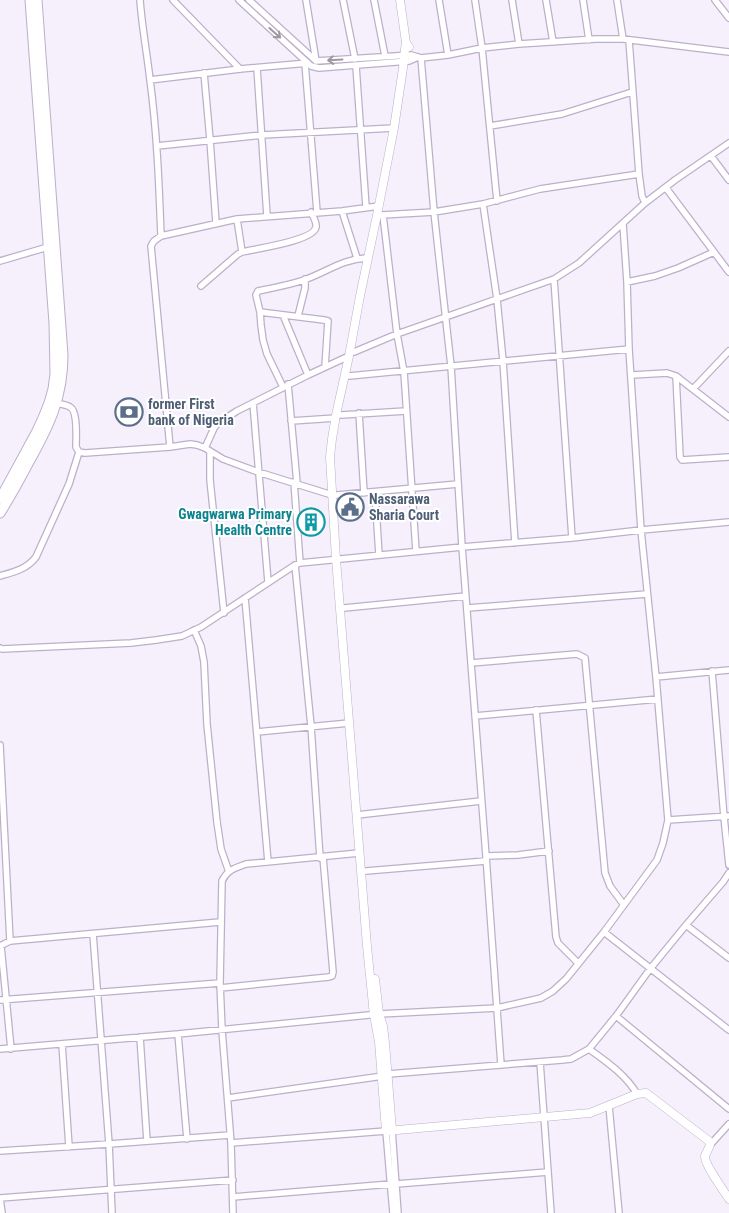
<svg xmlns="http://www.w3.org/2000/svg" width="729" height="1213" viewBox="0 0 729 1213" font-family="'Roboto Condensed',sans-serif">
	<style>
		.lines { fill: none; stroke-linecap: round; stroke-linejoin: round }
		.minor-casing { stroke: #bdafcb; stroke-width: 8 }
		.tertiary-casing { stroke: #bdafcb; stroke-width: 9 }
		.secondary-casing { stroke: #bdafcb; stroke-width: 11 }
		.minor { stroke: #fff; stroke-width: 5.5 }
		.tertiary { stroke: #fff; stroke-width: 8 }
		.secondary { stroke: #fff; stroke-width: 9 }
		.oneway { stroke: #9c999e }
		.labels { text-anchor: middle; stroke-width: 4; stroke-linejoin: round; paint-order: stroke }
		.service-label { font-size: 14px; font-weight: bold; fill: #4e5e75; stroke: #fff; text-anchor: start }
		.culture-label { font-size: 14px; font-weight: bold; fill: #0d838f; stroke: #fff; text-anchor: end }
	</style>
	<rect width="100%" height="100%" fill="#f5f0fc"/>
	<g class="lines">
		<!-- minor casing -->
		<g class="minor-casing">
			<path id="minor" d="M140,0c2,27 7,53 10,80 7,52 9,104 11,156
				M173,0l67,69
				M239,0l72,66 8,2 90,-7 9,-4
				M249,0l67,61 95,-6 10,3 27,-3 34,-7 37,-4 77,-5h27l106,13
				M306,0l10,61
				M343,0l12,59
				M374,0l11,56
				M439,0l9,55
				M475,0l7,48 15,153
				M512,0l7,44
				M546,0l7,42
				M583,0l6,40
				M617,0l6,39
				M715,0l14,18
				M629,40l10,134 3,22 3,7
				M421,58l13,154 17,154 11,181 24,309 15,209
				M305,63l12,149
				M356,66l10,141
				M257,68l10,148
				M204,73l6,67 6,83
				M150,80l90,-11 68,-6
				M490,126l72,-12 70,-22
				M157,146l105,-11 132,-7
				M711,156l18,24
				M666,188l63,84
				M483,204l14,95 6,62 12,182
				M342,211l15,47
				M382,215l52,-3 49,-8 57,-15 99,-15
				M383,215l14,119 7,38 12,179
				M237,219l5,33
				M0,261l48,-14
				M554,279l18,259
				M627,282l28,-6 23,-8 36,-16
				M201,286l37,-32 4,-2c12,-3 72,-11 74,-25 1,-4 -3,-11 -5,-15
				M260,312l64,8 4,1 -3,46
				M283,315l25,60
				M298,316l7,-28v-9
				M354,352l43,-18 157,-55 25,-16 66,-60 30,-23 54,-37
				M632,375l35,-2 9,3 53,41
				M349,376l280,-27
				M676,376l4,81 2,3 47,-3
				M288,384l9,99
				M283,387l-16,-33 -4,-14 -2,-15 -1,-13 -4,-17 2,-4c15,-3 31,-6 46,-11 23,-8 38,-21 63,-22
				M693,389l36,-38
				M253,403l15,179
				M359,413l5,80
				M341,415l65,-4
				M291,421l45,-3
				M170,447l-19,-201 3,-5 7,-5 76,-17 105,-8 37,-5
				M205,448l9,-20 4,-5 19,-12 71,-36 41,-19
				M79,452l6,1 85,-6 20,-3 7,1 8,3 18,11 35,13 74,23
				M210,452v28l14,133
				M294,482l6,81
				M375,492l4,63
				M337,495l121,-11
				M295,565l16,161 9,132
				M0,576c14,-4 27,-7 36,-19l33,-73 10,-32 -3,-5c0,-9 2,-36 -6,-40 -4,-3 -11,-3 -16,-4
				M245,598l23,264
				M344,608l122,-12
				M467,608l180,-14
				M194,630l7,16 3,16 3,62 10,98 4,27 8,23
				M0,648l2,1 129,-6 25,-3 26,-4 19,-9 94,-62 5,-2 162,-16 110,-9 69,-8 88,-8
				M471,663l106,-9 8,4 20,215 5,13 14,19
				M712,671l12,146 5,48
				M656,677l73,-7
				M536,710l20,227 2,6 20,20
				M475,716l183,-17
				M257,732l92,-9
				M0,745l10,196
				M357,815l124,-14
				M668,820l61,-4
				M486,856l32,-1 31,-4
				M366,871l120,-10
				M686,925l43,33
				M604,932l125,98
				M93,934l16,210 3,69
				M0,946l10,-5 210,-19
				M1,946l10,103
				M220,988l109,-11 3,-1 1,-4 -10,-115
				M0,1000l220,-17
				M616,1016l113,93
				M178,1034l9,105
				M140,1037l7,104
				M62,1044l7,103
				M0,1049l178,-15 201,-20 118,-6 44,-10 12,-7 13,-12 38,-47 53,-72 6,-17 5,-23 -12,-143 -15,-147 -12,-181 -2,-67 -4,-58
				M589,1049c18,13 37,26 48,45
				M540,1062l11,151
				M388,1074l174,-14 9,-1 18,-10 27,-33 34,-47 36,-44 37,-43 6,-9
				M228,1098l155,-22
				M609,1106l10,107
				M392,1130l6,83
				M231,1143l155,-12 7,82
				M710,1145l19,-21
				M0,1151l109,-7 121,-9
				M396,1184l152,-12
				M233,1197l158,-13
				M2,1213l-2,-15 233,-18
				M233,1213l-2,-70 -9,-113 -2,-47 2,-102c5,-11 13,-13 24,-17l113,-11"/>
		</g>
		<!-- tertiary casing -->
		<g class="tertiary-casing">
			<path id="tertiary" d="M400,0l6,43 3,4
				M406,43l-1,6 -2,19 -9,60 -17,87 -17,81 -11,60 -13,59 -4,24 -2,18 6,102 31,387 7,69 5,27 7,89 204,-18 47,-19 9,-1 63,48 1,4c-1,3 -4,8 -5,11 -1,8 19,35 24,43
				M375,979l4,35 4,12 2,17 7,87"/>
		</g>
		<!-- secondary casing -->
		<g class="secondary-casing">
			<path id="secondary" d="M0,499l36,-66 7,-15 6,-15 4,-14 2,-15 -1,-51 -24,-323
				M0,513c11,-17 20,-34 29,-51 20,-36 34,-64 34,-107l-26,-355"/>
		</g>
		<!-- minor -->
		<use href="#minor" class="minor"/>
		<!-- tertiary -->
		<use href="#tertiary" class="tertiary"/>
		<!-- secondary -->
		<use href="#secondary" class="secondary"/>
	</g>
	<!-- one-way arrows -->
	<defs><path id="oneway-shaft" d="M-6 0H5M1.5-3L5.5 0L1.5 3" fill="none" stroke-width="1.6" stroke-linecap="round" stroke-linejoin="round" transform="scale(1.25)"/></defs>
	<g class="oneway">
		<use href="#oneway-shaft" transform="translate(275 33) rotate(42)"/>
		<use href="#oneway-shaft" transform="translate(335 60) rotate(177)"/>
	</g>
	<!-- icons -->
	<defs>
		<g id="bank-ring" transform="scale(1.4375)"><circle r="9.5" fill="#fff" stroke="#5c6f8a" stroke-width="1.5"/><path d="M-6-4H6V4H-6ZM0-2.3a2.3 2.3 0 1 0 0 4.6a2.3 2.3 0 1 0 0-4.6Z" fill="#5c6f8a"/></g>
		<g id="civic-ring" transform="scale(1.4375)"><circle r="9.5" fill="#fff" stroke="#5c6f8a" stroke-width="1.5"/><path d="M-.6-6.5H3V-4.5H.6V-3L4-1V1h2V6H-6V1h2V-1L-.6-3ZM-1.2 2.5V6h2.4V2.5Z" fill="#5c6f8a"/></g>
		<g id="building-ring" transform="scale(1.4375)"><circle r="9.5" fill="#fff" stroke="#0f9aa8" stroke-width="1.5"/><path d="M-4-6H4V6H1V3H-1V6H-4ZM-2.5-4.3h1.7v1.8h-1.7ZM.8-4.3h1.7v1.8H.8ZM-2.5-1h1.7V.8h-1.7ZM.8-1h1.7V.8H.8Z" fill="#0f9aa8"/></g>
	</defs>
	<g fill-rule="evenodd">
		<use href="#bank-ring" x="129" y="412"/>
		<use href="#civic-ring" x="350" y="507"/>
		<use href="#building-ring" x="311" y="522"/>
	</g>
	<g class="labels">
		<!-- service labels -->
		<g class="service-label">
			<text x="148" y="409">former First<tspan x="148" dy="16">bank of Nigeria</tspan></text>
			<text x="369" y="504">Nassarawa<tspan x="369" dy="16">Sharia Court</tspan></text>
		</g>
		<!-- culture labels -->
		<g class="culture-label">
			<text x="292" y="519">Gwagwarwa Primary<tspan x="292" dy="16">Health Centre</tspan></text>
		</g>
	</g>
</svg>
